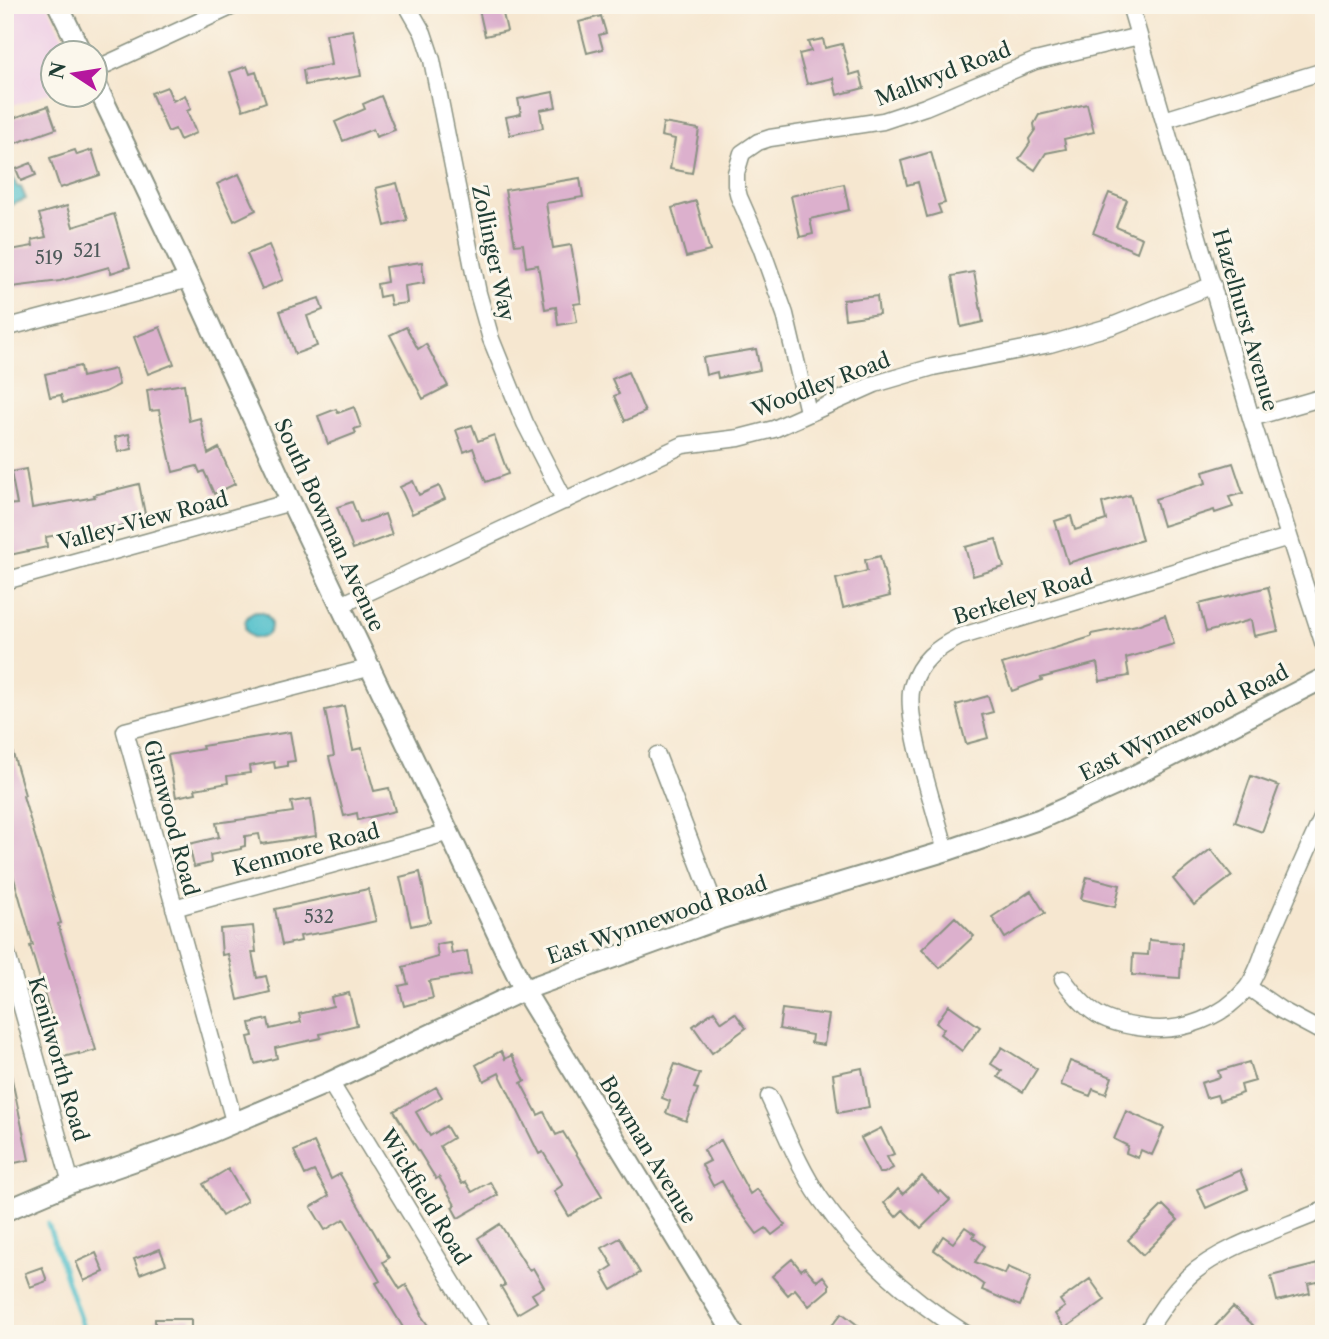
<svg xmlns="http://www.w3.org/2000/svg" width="1329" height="1339" viewBox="0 0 1329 1339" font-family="'Libre Caslon Text',serif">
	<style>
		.built { fill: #efd0e6 }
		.water { fill: #53c0cb; stroke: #397e80; stroke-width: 2 }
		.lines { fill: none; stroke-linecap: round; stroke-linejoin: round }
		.stream { stroke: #53c0cb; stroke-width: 5 }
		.building { fill: #dcb0cd }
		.minor-casing { stroke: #8a9282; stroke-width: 19 }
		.tertiary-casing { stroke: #8a9282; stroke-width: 23 }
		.minor { stroke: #fff; stroke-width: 16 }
		.tertiary { stroke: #fff; stroke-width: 19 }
		.labels { text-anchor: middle; stroke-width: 6; stroke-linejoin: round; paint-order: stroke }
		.number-label { font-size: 18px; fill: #4e5a5a }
		.street-label { font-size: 21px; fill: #1f3d34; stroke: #fbf7ec }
	</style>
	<rect width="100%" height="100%" fill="#fbf7ec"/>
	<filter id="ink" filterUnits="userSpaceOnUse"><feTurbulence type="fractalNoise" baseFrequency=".0143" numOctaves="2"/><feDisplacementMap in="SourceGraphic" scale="14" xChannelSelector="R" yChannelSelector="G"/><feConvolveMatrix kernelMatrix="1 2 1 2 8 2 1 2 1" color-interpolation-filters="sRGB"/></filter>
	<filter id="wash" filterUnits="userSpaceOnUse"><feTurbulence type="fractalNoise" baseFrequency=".00686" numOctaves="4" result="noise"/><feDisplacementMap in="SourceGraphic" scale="28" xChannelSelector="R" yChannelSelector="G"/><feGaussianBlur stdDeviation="1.57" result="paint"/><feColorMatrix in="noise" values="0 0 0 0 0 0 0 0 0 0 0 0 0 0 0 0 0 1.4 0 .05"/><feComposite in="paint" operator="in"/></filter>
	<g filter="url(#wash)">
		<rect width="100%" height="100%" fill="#f6e7d0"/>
		<!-- built -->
		<path class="built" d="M5,5h43l21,47h-17v39l-27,11 -20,4z"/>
		<!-- water -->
		<path class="water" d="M11,171l6,16h4l5,12 -15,6 -6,-17v-15z
			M245 625a13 13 0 1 1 26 0a13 13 0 1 1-26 0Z"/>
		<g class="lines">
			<!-- stream -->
			<path class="stream" d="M48,1224l37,110"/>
		</g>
		<g id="blocks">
			<!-- building -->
			<path class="building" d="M478,5h23l6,26 -22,5z
				M601,16l5,17 -7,2 4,14 -16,4 -8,-31z
				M353,30l8,46 -56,9 -2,-15 28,-5 -5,-31z
				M823,39l2,9 17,-4 8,31 10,-3 4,16 -27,7 -4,-17 -26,6 -8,-30 12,-3 -3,-9z
				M247,66l3,8 6,-2 10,30 -23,8 -13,-38z
				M167,87l6,14 12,-6 6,14 -4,2 9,22 -16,7 -5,-11 -7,3 -17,-39z
				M553,92l3,15 -16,3 3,18 -33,7 -4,-18 15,-3 -3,-15z
				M381,96l14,34 -19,7 -3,-8 -30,12 -8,-19 30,-13 -2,-5z
				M1087,104l7,28 -30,7 2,10 -20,4 -11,17 -16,-11 11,-16 -1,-4 6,-9 -1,-6 5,-9z
				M48,106l8,23 -40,14 -8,-23z
				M663,123l36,6 -7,44 -22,-4 5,-30 -14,-3z
				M75,150l2,5 15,-5 8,25 -40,13 -10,-30z
				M931,152l14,51 -7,2 3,8 -14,4 -9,-35 -11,3 -6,-24z
				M31,163l5,12 -15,6 -5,-12z
				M239,174l17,36 -22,11 -17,-37z
				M580,178l3,19 -37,6 7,45 18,-3 10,58 -7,1 3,18 -19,3 -2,-18 -11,2 -7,-44 -12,2 -3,-23 -8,1 -10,-55z
				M397,183l10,37 -22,6 -9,-38z
				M844,184l5,26 -39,9 3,15 -13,3 -9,-41z
				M1109,193l18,7 -11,27 26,11 -5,14 -44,-19z
				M696,201l14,50 -24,6 -14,-49z
				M67,206l6,21 41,-13 16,53 -19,6 -2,-6 -49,14 -48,6 -7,-36 28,-5 -1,-6 14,-3 -7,-23z
				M269,245l14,35 -21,9 -15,-35z
				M422,262l2,21 -19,3 2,17 -16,2 -2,-10 -10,2 -2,-13 10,-2 -2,-15z
				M974,272l9,50 -22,5 -9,-51z
				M877,296l2,18 -34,5 -2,-19z
				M319,298l4,12 -16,6 10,30 -22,8 -15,-43z
				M160,327l14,37 -26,10 -14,-37z
				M406,327l12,22 8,-5 22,42 -25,13 -33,-64z
				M756,349l4,21 -42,8 -1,-6 -11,3 -3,-17z
				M80,366l2,11 33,-8 4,16 -14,7 -42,11 -2,-8 -11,2 -5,-23z
				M628,372l17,40 -20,9 -11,-25 5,-2 -7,-15z
				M184,384l5,37 11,-3 8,36 11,-6 16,36 -21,10 -10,-23 -4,2 -3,-7 -24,6 -14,-62 -9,1 -3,-21z
				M354,407l7,20 -7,2 2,4 -28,11 -10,-28 18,-7 2,4z
				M472,425l6,16 16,-6 14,39 -22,8 -13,-34 -9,4 -8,-22z
				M129,434l3,15 -14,3 -3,-15z
				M1233,463l10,30 -14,4 4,10 -18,6 -1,-3 -51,16 -8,-27 51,-16 -3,-11z
				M26,469l6,39 63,-11 -1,-2 45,-11 6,30 -14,4 1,6 -29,7 -1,-4 -56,10 1,10 -42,9v-51l12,-1 -6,-32z
				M413,481l6,14 20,-9 6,13 -33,15 -12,-27z
				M1130,495l12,45 -74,23 -13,-42 16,-5 4,14 31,-10 -4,-17z
				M352,502l8,21 25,-9 7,21 -39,14 -16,-42z
				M996,539l8,28 -31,9 -8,-29z
				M880,556l10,40 -47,12 -7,-29 31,-8 -2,-11z
				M1268,587l10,44 -24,5 -3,-16 -45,12 -7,-28z
				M1165,615l9,29 -48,14 3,18 -29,5 -3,-18 -56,15 1,2 -30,11 -10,-27 89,-27v-3l46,-9z
				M988,696l5,16 -11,3 6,23 -22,6 -10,-39z
				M344,706l9,44 9,-2 12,43 15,-3 6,23 -37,9 -1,-7 -13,3 -15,-59 5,-1 -9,-46z
				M290,732l5,29 -8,1v4l-12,2 -1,-6 -25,4 1,7 -23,3 1,7 -33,6 1,4 -20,4 -8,-42 35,-6 -1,-3z
				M9,740l16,55 -2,1 38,127 -3,1 38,126 -17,5v-2l-16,4 -33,-111 3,-1 -28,-98v-106z
				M1251,776l28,10 -17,46 -27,-10z
				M311,799l5,37 -55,8 -2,-10 -14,2v10l-4,1v2l-31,6 1,8 -17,4 -5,-23 30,-7 -3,-14 77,-11 -2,-10z
				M1211,849l21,27 -38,29 -21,-26z
				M420,872l10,50 -19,4 -11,-49z
				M1087,877l33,8 -5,22 -34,-8z
				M368,889l8,32 -44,10 -32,5 1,5 -19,4 -7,-36z
				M1031,891l14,22 -40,25 -13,-21z
				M955,917l19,19 -34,32 -18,-19z
				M253,926l3,26h-4l5,26 9,-2 4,16 -32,8 -10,-46 -6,1 -2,-26z
				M1149,940l33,3 -2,35 -48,-3 1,-21 15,1z
				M450,942l2,12 15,-3 4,23 -42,7 4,17 -29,8 -5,-20 9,-2 -5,-17 35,-10 -2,-13z
				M349,993l8,32 -37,9 1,4 -46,10 2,10 -22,6 -7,-27 5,-1 -3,-13 18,-4 2,10 31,-7 -2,-8 34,-8 -2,-9z
				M949,1005l31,22 -18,24 -22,-17 4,-5 -8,-6z
				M782,1009l47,6 -5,30 -13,-2 1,-8 -33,-6z
				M714,1011l8,11 13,-9 11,15 -34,25 -19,-27z
				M1002,1047l35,22 -14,23 -25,-15 4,-6 -11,-7z
				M501,1051l4,8 7,-4 13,26 -4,2 17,32 6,-3 12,23 7,-3 39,64 -33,20 -15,-25 9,-6 -20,-33 -4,2 -40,-81 -15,8 -8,-16z
				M1070,1061l42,16 -6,17 -13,-5 -3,7 -29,-11z
				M1249,1062l6,19 -14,4 2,8 -24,8 -2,-6 -11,3 -5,-15 19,-6 -2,-6z
				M675,1064l25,10 -6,14 4,1 -12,32 -20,-8 4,-12 -8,-3z
				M862,1068l7,39 -31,6 -5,-39z
				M11,1075l18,85 -24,5v-89z
				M436,1087l6,10 -26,15 14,24 16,-10 7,12 -13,8 22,38 4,-2 6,10 18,-10 8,13 -40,23 -6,-11 3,-2 -16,-28 -3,2 -42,-68z
				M1126,1111l38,17 -12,27 -11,-5 -3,8 -12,-5 2,-7 -14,-7z
				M881,1128l13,26 -7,3 6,11 -9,5h-5l-18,-35z
				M721,1140l29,54 7,-5 28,36 -13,10 -6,-7 -9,6 -23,-31 -12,-22 -9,5 -11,-21 8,-4 -6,-11z
				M314,1142l17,37 9,-5 49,84 -6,4 17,27 6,-4 16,28 -2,1 14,20h-27l-31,-51 4,-2 -36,-62 -19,11 -14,-23 18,-11 -15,-25 -9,4 -11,-24z
				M228,1169l19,32 -25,15 -19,-32z
				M1240,1170l8,19 -42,19 -9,-19z
				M922,1176l17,17 2,-2 9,9 -29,28 -18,-18 -7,7 -12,-14 14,-14 5,5z
				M1163,1205l15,15 -35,35 -15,-15z
				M500,1224l29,46 4,-2 11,19 -12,7 5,8 -20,12 -16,-27 4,-2 -27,-47z
				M965,1227l10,7 -2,3 12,9 -10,16 30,12 3,-7 23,10 -11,29 -38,-16 2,-5 -50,-35 9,-14 10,7z
				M620,1238l20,35 -28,17 -10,-17 11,-7 -11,-18z
				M160,1249l6,15 -26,10 -6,-15z
				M96,1253l8,19 -20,9 -8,-19z
				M792,1259l9,11 4,-3 12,14 6,-5 6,8v5l-20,17 -14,-17 -7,6 -16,-19z
				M1318,1264l4,17 -14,3 2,9 -33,8 -6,-25z
				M42,1267l5,14 -17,6 -5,-14z
				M1090,1279l15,21 -40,28 -10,-14 10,-7 -5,-7z
				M1233,1307l20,18 -8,9h-37z
				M842,1313l27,21h-31l-8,-6z
				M155,1319h36v15h-36z"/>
		</g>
	</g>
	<g filter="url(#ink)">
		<use href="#blocks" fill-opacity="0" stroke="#8a9282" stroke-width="2"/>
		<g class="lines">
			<!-- minor casing -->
			<g class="minor-casing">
				<path id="minor" d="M407,5l16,28 9,27 46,233 13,46 34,84 40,78
					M1130,5l121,413 73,227
					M94,70l141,-65
					M1164,120l160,-49
					M5,328l184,-49
					M808,412l-23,-98 -24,-67 -22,-50 -3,-12v-12l6,-20 16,-11 12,-4 113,-17 42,-14 110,-46 104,-25
					M1251,418l73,-21
					M5,581l286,-79
					M341,605l342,-160 56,-7 35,-9 101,-45 58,-17 117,-23 62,-18 101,-41
					M657,755l63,164
					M946,851c-9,-34 -43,-136 -34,-164 7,-26 25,-39 47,-50l330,-100
					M174,908l276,-76
					M5,947l66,236
					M1063,979c25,35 40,44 83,49 36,5 77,-11 100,-39 11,-13 16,-33 22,-48 19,-43 36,-85 56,-127
					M1248,987l33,23 43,23
					M330,1082l154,252
					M769,1097c16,34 30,70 51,101 39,56 89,100 146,136
					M234,1121l-109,-390 247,-64
					M1146,1334c12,-21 25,-40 42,-57 32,-30 95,-49 136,-67"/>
			</g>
			<!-- tertiary casing -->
			<g class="tertiary-casing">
				<path id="tertiary" d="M58,5l23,47
					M94,80l95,199 102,223 233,488 210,344
					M5,1211l66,-28 118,-41 141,-60 194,-92 196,-71 226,-68 94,-32 74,-33 210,-108"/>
			</g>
			<!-- minor -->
			<use href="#minor" class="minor"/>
			<!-- tertiary -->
			<use href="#tertiary" class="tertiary"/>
		</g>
	</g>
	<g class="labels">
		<!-- number labels -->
		<g class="number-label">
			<text x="87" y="257">521</text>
			<text x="49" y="264">519</text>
			<text x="319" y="923">532</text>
		</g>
		<!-- street labels -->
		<g class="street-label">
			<text transform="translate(943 74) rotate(-21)" y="7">Mallwyd Road</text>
			<text transform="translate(493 253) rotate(78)" y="7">Zollinger Way</text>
			<text transform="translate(1245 320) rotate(74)" y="7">Hazelhurst Avenue</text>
			<text transform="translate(821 385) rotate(-21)" y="7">Woodley Road</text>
			<text transform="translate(143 521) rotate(-15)" y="7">Valley-View Road</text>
			<text transform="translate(329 525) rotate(65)" y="7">South Bowman Avenue</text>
			<text transform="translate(1023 597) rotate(-17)" y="7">Berkeley Road</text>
			<text transform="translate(1184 723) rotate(-27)" y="7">East Wynnewood Road</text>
			<text transform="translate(171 818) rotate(75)" y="7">Glenwood Road</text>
			<text transform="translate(306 850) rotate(-15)" y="7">Kenmore Road</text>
			<text transform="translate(657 920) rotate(-19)" y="7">East Wynnewood Road</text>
			<text transform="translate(58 1059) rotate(74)" y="7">Kenilworth Road</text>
			<text transform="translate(648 1150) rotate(59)" y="7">Bowman Avenue</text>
			<text transform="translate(425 1197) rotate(59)" y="7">Wickfield Road</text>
		</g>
	</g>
	<!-- margin -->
	<rect width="1329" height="1339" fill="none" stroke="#fbf7ec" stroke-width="28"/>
	<!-- north arrow -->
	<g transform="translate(74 74) rotate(282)"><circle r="33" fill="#fbf7ec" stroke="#a3ada2" stroke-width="2"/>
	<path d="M0-5L12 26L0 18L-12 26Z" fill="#b5179e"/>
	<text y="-10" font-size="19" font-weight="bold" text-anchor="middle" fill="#1f3d34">N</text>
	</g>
</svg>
